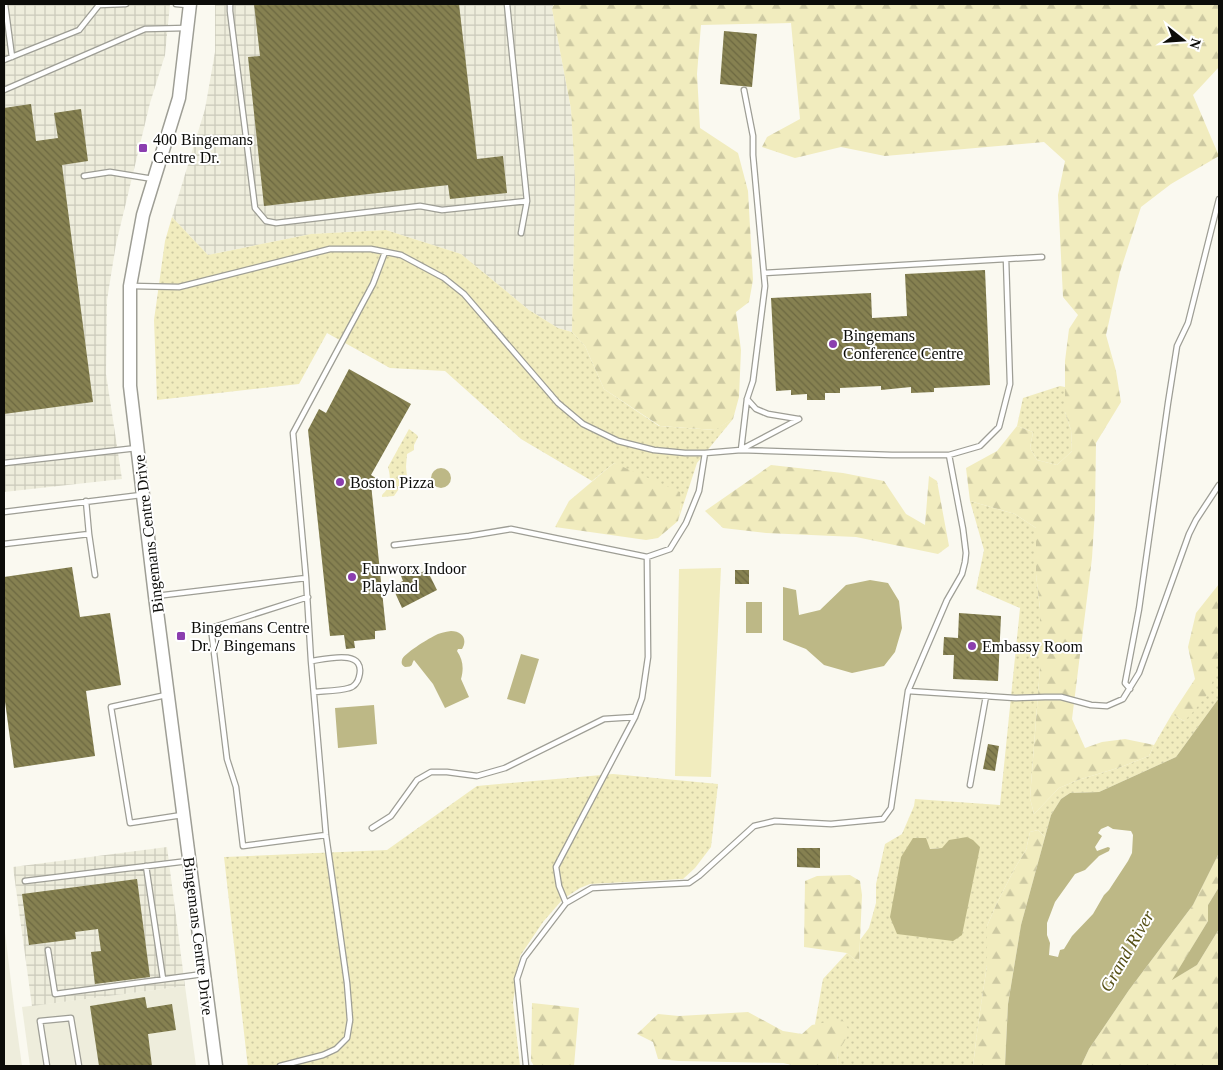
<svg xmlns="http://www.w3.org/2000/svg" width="1223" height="1070" viewBox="0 0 1223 1070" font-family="'Times New Roman',serif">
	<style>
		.built { fill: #eeeddc }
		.industrial { fill: url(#industrial-grid) }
		.grass { fill: url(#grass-dots); fill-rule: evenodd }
		.forest { fill: url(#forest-firs) }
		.garden { fill: #f1ecbe }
		.water { fill: #bdb886; fill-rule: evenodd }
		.building { fill: url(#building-back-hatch) }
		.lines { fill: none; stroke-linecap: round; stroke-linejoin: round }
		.lane-casing { stroke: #9e9e95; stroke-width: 7 }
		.secondary-casing { stroke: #9e9e95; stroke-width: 15 }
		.lane { stroke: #fff; stroke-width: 4.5 }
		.secondary { stroke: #fff; stroke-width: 12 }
		.poi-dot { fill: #8b3eaf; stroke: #fff; stroke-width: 2 }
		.labels { text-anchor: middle; stroke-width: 4; stroke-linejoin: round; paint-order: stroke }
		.poi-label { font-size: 16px; fill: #0c0c09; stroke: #fff; text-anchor: start }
		.street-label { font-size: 16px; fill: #0c0c09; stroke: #fff }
		.water-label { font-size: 18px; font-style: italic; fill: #565016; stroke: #fff }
	</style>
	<defs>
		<pattern id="industrial-grid" width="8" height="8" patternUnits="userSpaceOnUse" patternTransform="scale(1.25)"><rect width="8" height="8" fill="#eeeddc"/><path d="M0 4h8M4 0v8" fill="none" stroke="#cbcabb"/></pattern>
		<pattern id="grass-dots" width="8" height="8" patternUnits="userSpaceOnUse" patternTransform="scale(1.25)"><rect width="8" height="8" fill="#f1ecbe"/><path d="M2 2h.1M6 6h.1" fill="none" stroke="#cdc9a2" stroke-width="1.8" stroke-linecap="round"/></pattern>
		<pattern id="forest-firs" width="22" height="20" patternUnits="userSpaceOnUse" patternTransform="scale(1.25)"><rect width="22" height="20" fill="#f1ecbe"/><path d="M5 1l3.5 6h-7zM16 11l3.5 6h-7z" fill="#cdc9a2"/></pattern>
		<pattern id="building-back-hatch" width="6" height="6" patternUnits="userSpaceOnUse" patternTransform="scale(1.25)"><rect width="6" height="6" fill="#868151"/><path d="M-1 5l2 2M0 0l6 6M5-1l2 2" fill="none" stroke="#6c6841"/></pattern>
	</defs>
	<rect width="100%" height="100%" fill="#faf9f0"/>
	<!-- built -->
	<path class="built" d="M4,924l11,91 7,51h-18z
		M185,986l11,80h-166l-8,-59z"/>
	<!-- industrial -->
	<path class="industrial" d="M4,4h166l-5,51 -15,48 -34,141 -9,56 -1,74 16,105 -118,13z
		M215,4h339l-2,5 19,100 4,70 -3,153 -14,-4 -29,-18 -68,-56 -75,-24 -75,4 -103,21 -36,-38 33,-108 10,-57z
		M167,847l18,139 -153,20 -19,-139z"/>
	<!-- grass -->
	<path class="grass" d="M172,217l36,38 103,-21 75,-4 75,24 68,56 29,18 14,4 13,14 19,43 55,37 55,4 19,-11 -36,44 -19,58 3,-17 -67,-41 -22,18 -71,-42 -76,-68 -55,-3 -63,-35 -28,51 -142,16 -3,-80 11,-79z
		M1060,386l5,1v25l6,18 1,21 -15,14 -20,-5 -7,-12 3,-16 -16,-6 6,-28z
		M409,429l8,6 1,2 -4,8v5l-7,4 -1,13 1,10 -13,19 -12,1v-2c9,-8 9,-17 6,-28z
		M970,501l45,13 21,14v46l4,35v59l-10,130 4,16 25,-26 19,-8 43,-13 28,-11 5,-11 18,-31 12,7 35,-68v45l-43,59 -77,35 -29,1 -9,6 -10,16 -6,22 -7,-7 -8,2 -4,18 -11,18 -18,35 -10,23v39l-9,60 -5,41h-136l1,-14 -23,-28 8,-45 24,-26 12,10 1,-23 9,-12 7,-25v-19l9,-40 17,-10 12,-28 1,-7 85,6 20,-197 -44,-19 8,-39zM942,848l-45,86 32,-85z
		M613,774l105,10 -7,63 -16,21 -12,11 -93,5 -10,4 -17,11 -20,23 -23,34 -7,47 7,63h-272l-1,-7 -23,-202 163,-7 90,-64z"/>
	<!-- forest -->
	<path class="forest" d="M554,4h665v63l-26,28 26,61 -48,28 -30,23 -21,65 -14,63 10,36 5,31 -25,41 -1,67 -3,48 -20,161 13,29 17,-6 23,-3 29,6 -5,11 -28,11 -43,13 -19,8 -25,26 -4,-16 10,-130v-59l-4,-35v-46l-21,-14 -45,-13 -4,-33 31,-17 20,-25 16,6 -3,16 7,12 20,5 15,-14 -1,-21 -6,-18v-51l4,-32 9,-14 -15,-18 -5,-102 7,-34 -21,-19 -159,14 -44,-9 -46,11 -33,-11 5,-10 33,-18 -9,-96 -90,2 -4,49 3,54 38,25 10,38 5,89 -4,22 -13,10 5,38 -2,47 -6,22 -18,11 -55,-4 -56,-37 -19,-43 -13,-14 3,-153 -4,-70 -19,-100z
		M614,463l66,29 1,12 -3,17 -20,17 -12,2 -91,-13 14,-26z
		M771,465l72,8 41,8 22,33 19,11 4,-49 8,5 12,65 -11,8 -82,-17 -90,-4 -43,-5 -18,-17z
		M1219,584v69l-2,5 -6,32 -18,22 -9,9 -12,-7 23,-35 -7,-32 8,-34z
		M1038,830l7,7 -24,88 -13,79 -3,62h-32l5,-41 9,-60v-39l10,-23 18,-35 11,-18 4,-18z
		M1219,853v34l-11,18v16l-35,58 24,-14 22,-36v137h-138l8,-17 40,-59 64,-85z
		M850,875l10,6 2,14 -3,68 -12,-10 -43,-6 1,-66 12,-5z
		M532,1003l47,5 -5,58h-40l-3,-5z
		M748,1012l35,19 19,3 10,-9 30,-6 8,13 -12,20 -1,14h-41l-13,-3 -104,-2 -21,-2 -5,-17 -16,-8 21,-20 21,2z"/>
	<!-- garden -->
	<path class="garden" d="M721,568l-10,209 -36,-1 4,-207z"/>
	<!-- water -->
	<path class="water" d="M431 478a10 10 0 1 1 20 0a10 10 0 1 1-20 0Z
		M870,580l18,3 11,18 3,27 -7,24 -11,14 -32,7 -28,-8 -18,-16 -23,-9v-53l13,3 3,25 21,-5 26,-25z
		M746,602h16v31h-16z
		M451,631c11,0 17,8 11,18h-4l-1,2c6,9 7,17 4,28l8,18 -24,11 -12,-24 -19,-24c-3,4 0,7 -9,7 -3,-2 -4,-3 -3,-7 1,-6 26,-21 32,-24 5,-3 11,-4 17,-5z
		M521,654l18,5 -14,45 -18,-5z
		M1219,698v155l-26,52 -64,85 -40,59 -8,17h-76l3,-62 13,-79 30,-110 10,-16 9,-6 29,-1 77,-35zM1108,826l5,3 18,2 2,4 -1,18 -4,8 -19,29 -5,5 -11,19 -21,22 -8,13 -4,1 -2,7 -9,-2 1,-12 -3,-8v-12l8,-21 20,-28 10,-4 14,-14 10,-5 1,-3 -2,-1 -11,4 -2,-4 7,-11 -4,-3 3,-4z
		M374,705l3,39 -39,4 -3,-40z
		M967,837l6,3 7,7 -18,88 -9,6 -56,-7 -7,-17 11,-60 12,-19h13l4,11 12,-1 7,-8z
		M1219,887v42l-22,36 -25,15 36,-59v-16z"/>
	<!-- building -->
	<path class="building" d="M254,4h205l18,155 26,-3 4,37 -57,6 -2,-14 -184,21 -16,-149 12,-1z
		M724,31l33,3 -5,53 -32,-3z
		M31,104l5,37 22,-3 -4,-25 27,-4 7,52 -26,4 31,237 -89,12v-306z
		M985,270l5,115 -56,3v4l-23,1v-6l-30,3v-4l-41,2v5h-15v7h-18v-6l-16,1v-5l-15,1 -5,-93 100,-5 1,25 35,-2 -2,-42z
		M349,369l62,35 -40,71 13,8 -13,1 15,146 -11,1v8l-21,2 1,7 -9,1 -2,-14 -14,1 -22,-206 11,-21 7,4z
		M72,567l8,50 30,-4 11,72 -35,6 9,65 -81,12 -10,-74v-117z
		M413,570l2,5 12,-5 10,20 -35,18 -10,-22 11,-5 -2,-5z
		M735,570h14v14h-14z
		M959,613l42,3 -3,65 -45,-2 1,-24h-11l1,-18 14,1z
		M988,744l11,2 -4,25 -12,-2z
		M797,848h23v20l-23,-1z
		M137,879l13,98 -55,7 -4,-32 10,-1 -3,-22 -23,3 1,7 -47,6 -7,-51z
		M145,997l2,11 25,-4 4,26 -28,4 4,32h-53l-9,-60z"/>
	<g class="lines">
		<!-- lane casing -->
		<g class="lane-casing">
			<path id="lane" d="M5,4l7,53
				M176,4l11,1
				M230,4v7l25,197 11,13 10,2 144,-17 22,4 85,-9
				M507,4l20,197 -6,32
				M4,60l75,-30 20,-25 27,-1
				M4,90l141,-61 41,-1
				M84,176l26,-4 43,7
				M1006,259l36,-2
				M132,286l47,1 151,-38h41l30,6 43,23 20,16 94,109 25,21 35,17 36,9 31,3h20l36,-3 151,5h57l31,-9 19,-19 11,-43 -4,-125 -242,14
				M747,399l9,10 12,5 30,5
				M742,449l57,-30
				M741,450l6,-51 6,-18 12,-95 -12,-131v-19l-9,-46
				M4,463l133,-15
				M86,501l3,33
				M4,512l137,-17
				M4,544l85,-10 6,41
				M394,545l75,-9 42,-7 136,28 23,-8 16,-26 13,-32 6,-38
				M156,596l150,-18
				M308,597l-97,31 16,131 9,28 7,59 83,-11
				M311,661c15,-2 56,-13 48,16 -1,5 -5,10 -10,11 -9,3 -25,3 -35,4
				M1130,689l-5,-6 14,-74 29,-206 9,-57 11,-23 31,-124
				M908,691l107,7 30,-1h16l30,8 16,1 16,-7 16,-26 50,-139 7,-14 23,-35
				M166,695l-55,12 19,116 52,-8
				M970,785l16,-89
				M372,828l19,-12 26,-36 14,-8h16l30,4 28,-8 99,-49 31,-2
				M146,866l17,113
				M25,881l163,-20
				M566,903l-7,-17 -3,-19 79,-150 7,-19 6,-41 -1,-100
				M48,950l7,44 148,-20
				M47,1066l-7,-45 31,-3 8,48
				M280,1066l43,-11 13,-6 11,-11 3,-18 -3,-37 -8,-57 -13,-91 -15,-174 -5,-83 -13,-145 80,-149 12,-32
				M526,1066l-9,-87 7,-21 42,-55 26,-15 97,-5 10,-7 55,-50 21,-5 56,3 52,-5 8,-11 17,-117 39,-91 15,-26 3,-12 1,-9 -3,-24 -14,-74"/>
		</g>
		<!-- secondary casing -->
		<g class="secondary-casing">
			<path id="secondary" d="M190,4l-11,94 -36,117 -13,71v100l25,210 61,470"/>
		</g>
		<!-- lane -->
		<use href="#lane" class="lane"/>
		<!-- secondary -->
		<use href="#secondary" class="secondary"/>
	</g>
	<!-- markers -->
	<g class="poi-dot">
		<rect x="138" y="143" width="10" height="10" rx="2.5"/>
		<circle cx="833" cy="344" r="5"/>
		<circle cx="340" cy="482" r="5"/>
		<circle cx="352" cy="577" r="5"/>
		<rect x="176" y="631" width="10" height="10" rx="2.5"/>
		<circle cx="972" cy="646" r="5"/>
	</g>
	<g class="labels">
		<!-- poi labels -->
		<g class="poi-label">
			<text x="153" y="145">400 Bingemans<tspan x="153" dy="18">Centre Dr.</tspan></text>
			<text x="843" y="341">Bingemans<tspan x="843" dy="18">Conference Centre</tspan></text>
			<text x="350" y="488">Boston Pizza</text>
			<text x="362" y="574">Funworx Indoor<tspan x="362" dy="18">Playland</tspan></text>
			<text x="191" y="633">Bingemans Centre<tspan x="191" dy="18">Dr. / Bingemans</tspan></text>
			<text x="982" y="652">Embassy Room</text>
		</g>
		<!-- street labels -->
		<g class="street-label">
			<text transform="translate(148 534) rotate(-97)" y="6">Bingemans Centre Drive</text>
			<text transform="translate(199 936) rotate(83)" y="6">Bingemans Centre Drive</text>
		</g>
		<!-- water labels -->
		<g class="water-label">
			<text transform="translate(1127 951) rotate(-60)" y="6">Grand River</text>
		</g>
	</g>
	<!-- border -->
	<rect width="1223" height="1070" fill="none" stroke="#0c0c09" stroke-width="10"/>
	<!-- north arrow -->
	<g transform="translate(1183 40) rotate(107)" stroke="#ffffff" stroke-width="4" paint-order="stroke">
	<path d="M0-4L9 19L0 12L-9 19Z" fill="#0c0c09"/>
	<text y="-8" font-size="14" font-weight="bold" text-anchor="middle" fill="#0c0c09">N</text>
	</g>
</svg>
